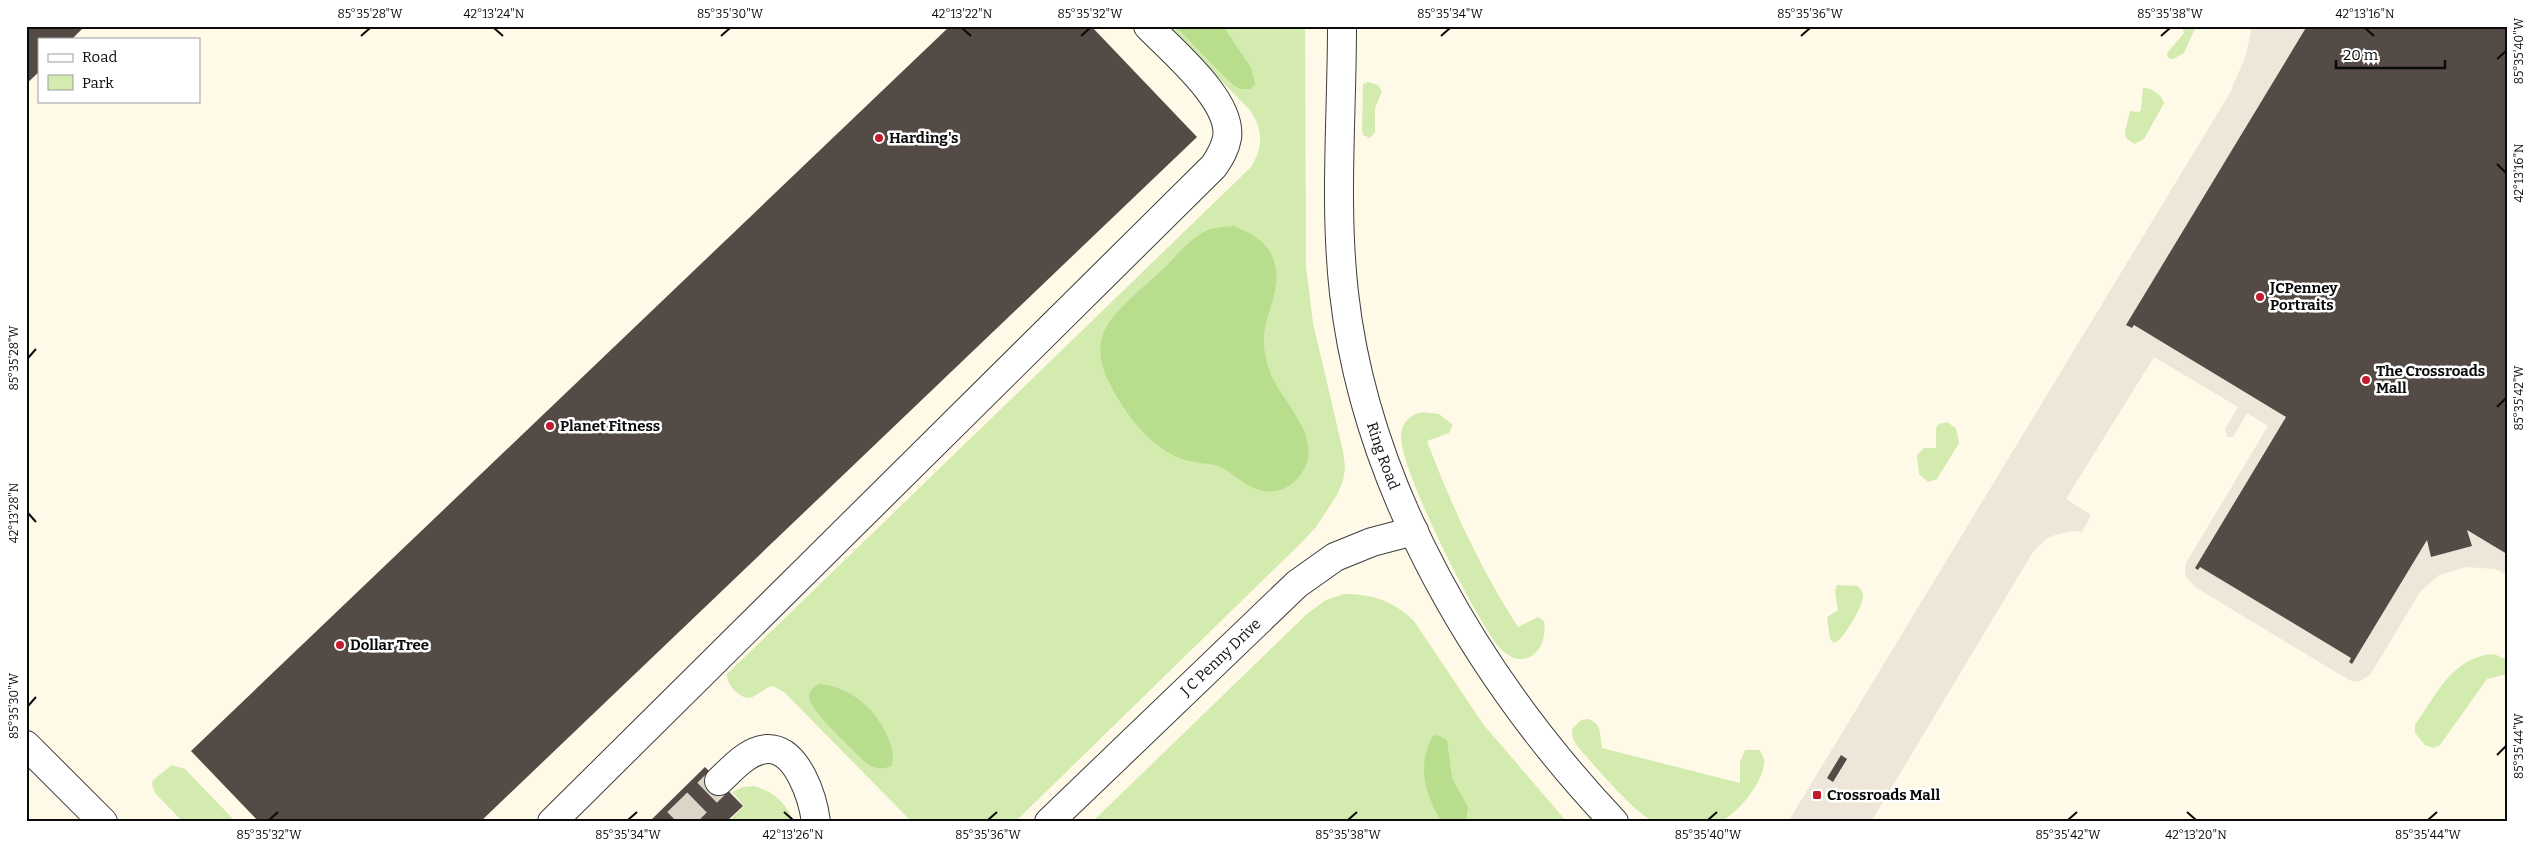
<svg xmlns="http://www.w3.org/2000/svg" width="2533" height="848" viewBox="0 0 2533 848" font-family="Bitter,serif">
	<style>
		.green { fill: #d3ebaf }
		.forest { fill: #b7dd8d }
		.plaza { fill: #eee6d8 }
		.building { fill: #544a46 }
		.lines { fill: none; stroke-linecap: round; stroke-linejoin: round }
		.minor-tunnel { stroke: #dad5c7; stroke-width: 28; stroke-dasharray: 28 14; stroke-linecap: butt }
		.minor-casing { stroke: #3d3d3d; stroke-width: 30 }
		.minor { stroke: #fff; stroke-width: 28 }
		.ticks { fill: none; stroke: #0a0a0a; stroke-width: 2 }
		.poi-dot { fill: #c31a2e; stroke: #fff; stroke-width: 2 }
		.labels { text-anchor: middle; stroke-width: 5; stroke-linejoin: round; paint-order: stroke }
		.poi-label { font-size: 15px; font-weight: bold; fill: #0a0a0a; stroke: #fff; text-anchor: start }
		.street-label { font-size: 15px; fill: #0a0a0a; stroke: #fff }
		.neatline { fill: none; stroke: #0a0a0a; stroke-width: 2 }
		.ticks-label { font-size: 12px; text-anchor: middle; fill: #0a0a0a }
	</style>
	<rect width="100%" height="100%" fill="#fff9e8"/>
	<!-- green -->
	<path class="green" d="M1167,26h138l1,240 7,57 30,128 2,16 -2,14 -6,14 -21,32 -14,15 -287,280h-103l-128,-130 -11,-6c-18,5 -21,22 -40,3 -4,-5 -6,-9 -6,-15l524,-507c13,-21 12,-38 -2,-58z
		M2173,26h23l-12,27 -11,6 -5,-1 -1,-5 17,-20 -1,-4z
		M1368,82l10,3 4,6 -7,17v24l-5,6 -7,-3 -1,-5 1,-46z
		M2143,88c8,-1 19,7 21,15l-20,36 -10,5 -8,-6 -1,-6 5,-21 9,1 2,-2z
		M1422,412l17,2 14,11 -4,8 -22,8c25,66 53,127 91,186l20,-10 6,4c5,29 -20,53 -44,27 -24,-28 -101,-179 -99,-213 1,-13 9,-20 21,-23z
		M1947,422l9,6 3,15 -22,36 -9,3 -9,-8 -2,-19 7,-7h12v-20l3,-4z
		M1837,585l21,1c3,4 5,6 5,11 0,9 -21,45 -29,46l-4,-4 -3,-22 11,-7 -3,-18z
		M1344,594c29,0 49,7 70,27l69,103 84,98h-475l216,-209 18,-13z
		M2494,654l13,6v14l-20,5 -47,66 -7,3 -8,-3 -10,-12v-8c21,-30 38,-69 79,-71z
		M1588,719c14,4 12,17 14,29l138,35v-21l5,-12h14c3,4 6,8 5,13 0,18 -28,54 -46,59 -8,2 -52,1 -61,0 -20,-4 -65,-60 -80,-76l-4,-7 -1,-10 9,-9z
		M172,765l13,4 51,53h-53l-28,-29 -3,-9 1,-4z
		M754,786c20,6 32,17 40,36h-66l16,-16 -12,-14 11,-5z"/>
	<!-- forest -->
	<path class="forest" d="M1175,26h48l28,42 4,16 -5,5h-10l-8,-5z
		M1233,226c30,10 49,30 42,64 -3,19 -13,35 -11,55 1,13 4,24 10,36 16,30 55,66 21,100 -9,8 -18,12 -31,10 -18,-2 -31,-20 -49,-26 -10,-2 -20,-2 -30,-5 -34,-11 -60,-46 -75,-76 -8,-14 -12,-31 -8,-47 2,-6 7,-15 11,-20 14,-17 33,-32 49,-47 13,-12 26,-30 42,-38 9,-5 19,-5 29,-6z
		M819,684c32,2 59,27 70,56 3,9 6,17 2,26 -10,4 -16,3 -25,-3 -11,-12 -58,-53 -57,-68 1,-6 6,-8 10,-11z
		M1437,735l10,5 5,38 16,29 -2,15 -25,-1c-16,-27 -24,-54 -9,-84z"/>
	<!-- plaza -->
	<path class="plaza" d="M2252,26h55l-180,299 5,3 2,-3 152,92 -91,151 3,2 2,-3 151,91 -2,4 3,2 75,-124 5,17 40,-11 -5,-16 40,24v21l-12,-6 -29,-2 -27,8 -19,17 -50,83 -12,7 -9,-2 -154,-93 -10,-11 1,-13 82,-137 -21,-13 -14,24h-6l-2,-8 13,-22 -84,-50 -88,142 25,16 -9,17 -11,-1 -16,4 -9,4 -13,13 -162,270h-83l442,-729 16,-38z"/>
	<!-- building -->
	<path class="building" d="M26,26l57,2 -11,11h-33v33l-13,12z
		M950,26h141l106,111 -717,685h-221l-68,-71z
		M2307,26h200v528l-40,-24 5,16 -41,11 -4,-17 -75,124 -3,-2 2,-4 -151,-91 -2,3 -3,-2 91,-151 -152,-92 -2,3 -6,-3z
		M1841,755l6,4 -14,23 -6,-4z
		M705,767l38,39 -17,16h-77z"/>
	<g class="lines">
		<!-- minor-tunnel -->
		<path class="minor-tunnel" d="M677,822l42,-41"/>
		<!-- minor casing -->
		<g class="minor-casing">
			<g id="minor">
				<path id="s1" d="M1342,26c0,89 -8,179 2,267 22,197 136,387 270,529"/>
				<path d="M26,745l77,77"/>
				<path d="M719,781c13,-12 29,-31 48,-32 31,-1 46,50 49,73"/>
				<path d="M552,822l662,-656c6,-9 11,-17 13,-28 6,-37 -55,-87 -79,-112"/>
				<path id="s2" d="M1049,822l248,-238 38,-27 37,-15 42,-11"/>
			</g>
		</g>
		<!-- minor -->
		<use href="#minor" class="minor"/>
	</g>
	<!-- ticks -->
	<path class="ticks" d="M494,28l9,8M962,28l9,8M2365,28l9,8M361,36l9,-8M721,36l9,-8M1081,36l9,-8M1441,36l9,-8M1801,36l9,-8M2161,36l9,-8M2497,59l9,-8M2497,164l9,9M28,358l8,-9M2497,407l9,-9M28,513l8,9M28,706l8,-9M2497,755l9,-9M784,812l9,8M2187,812l9,8M269,820l9,-8M628,820l9,-8M988,820l9,-8M1348,820l9,-8M1708,820l9,-8M2068,820l9,-8M2428,820l9,-8"/>
	<!-- markers -->
	<g class="poi-dot">
		<circle cx="879" cy="138" r="5"/>
		<circle cx="2260" cy="297" r="5"/>
		<circle cx="2366" cy="380" r="5"/>
		<circle cx="550" cy="426" r="5"/>
		<circle cx="340" cy="645" r="5"/>
		<rect x="1812" y="790" width="10" height="10" rx="2.5"/>
	</g>
	<g class="labels">
		<!-- poi labels -->
		<g class="poi-label">
			<text x="889" y="143">Harding's</text>
			<text x="2270" y="293">JCPenney<tspan x="2270" dy="17">Portraits</tspan></text>
			<text x="2376" y="376">The Crossroads<tspan x="2376" dy="17">Mall</tspan></text>
			<text x="560" y="431">Planet Fitness</text>
			<text x="350" y="650">Dollar Tree</text>
			<text x="1827" y="800">Crossroads Mall</text>
		</g>
		<!-- street labels -->
		<g class="street-label">
			<text dy="5" stroke="none"><textPath href="#s1" startOffset="435">Ring Road</textPath></text>
			<text dy="5" stroke="none"><textPath href="#s2" startOffset="238">J C Penny Drive</textPath></text>
		</g>
	</g>
	<!-- border -->
	<rect width="2533" height="848" fill="none" stroke="#ffffff" stroke-width="55"/>
	<!-- legend -->
	<rect x="38" y="38" width="162" height="65" fill="#ffffff" stroke="#9d9d9d"/>
	<rect x="48" y="54" width="25" height="8" fill="#ffffff" stroke="#9d9d9d"/>
	<text x="82" y="62" font-size="15" fill="#0a0a0a">Road</text>
	<rect x="48" y="75" width="25" height="15" fill="#d3ebaf" stroke="#9d9d9d"/>
	<text x="82" y="88" font-size="15" fill="#0a0a0a">Park</text>
	<!-- scale -->
	<path d="M2336 60v8h109v-8" fill="none" stroke="#0a0a0a" stroke-width="2.5"/>
	<text x="2343" y="60" font-size="15" fill="#0a0a0a" stroke="#ffffff" stroke-width="4" paint-order="stroke">20 m</text>
	<rect x="28" y="28" width="2478" height="792" class="neatline"/>
	<g class="ticks-label">
		<text x="370" y="18">85°35'28"W</text>
		<text x="494" y="18">42°13'24"N</text>
		<text x="730" y="18">85°35'30"W</text>
		<text x="962" y="18">42°13'22"N</text>
		<text x="1090" y="18">85°35'32"W</text>
		<text x="1450" y="18">85°35'34"W</text>
		<text x="1810" y="18">85°35'36"W</text>
		<text x="2170" y="18">85°35'38"W</text>
		<text x="2365" y="18">42°13'16"N</text>
		<text transform="translate(2519 51) rotate(-90)" y="4">85°35'40"W</text>
		<text transform="translate(2519 173) rotate(-90)" y="4">42°13'16"N</text>
		<text transform="translate(14 358) rotate(-90)" y="4">85°35'28"W</text>
		<text transform="translate(2519 398) rotate(-90)" y="4">85°35'42"W</text>
		<text transform="translate(14 513) rotate(-90)" y="4">42°13'28"N</text>
		<text transform="translate(14 706) rotate(-90)" y="4">85°35'30"W</text>
		<text transform="translate(2519 746) rotate(-90)" y="4">85°35'44"W</text>
		<text x="269" y="839">85°35'32"W</text>
		<text x="628" y="839">85°35'34"W</text>
		<text x="793" y="839">42°13'26"N</text>
		<text x="988" y="839">85°35'36"W</text>
		<text x="1348" y="839">85°35'38"W</text>
		<text x="1708" y="839">85°35'40"W</text>
		<text x="2068" y="839">85°35'42"W</text>
		<text x="2196" y="839">42°13'20"N</text>
		<text x="2428" y="839">85°35'44"W</text>
	</g>
</svg>
